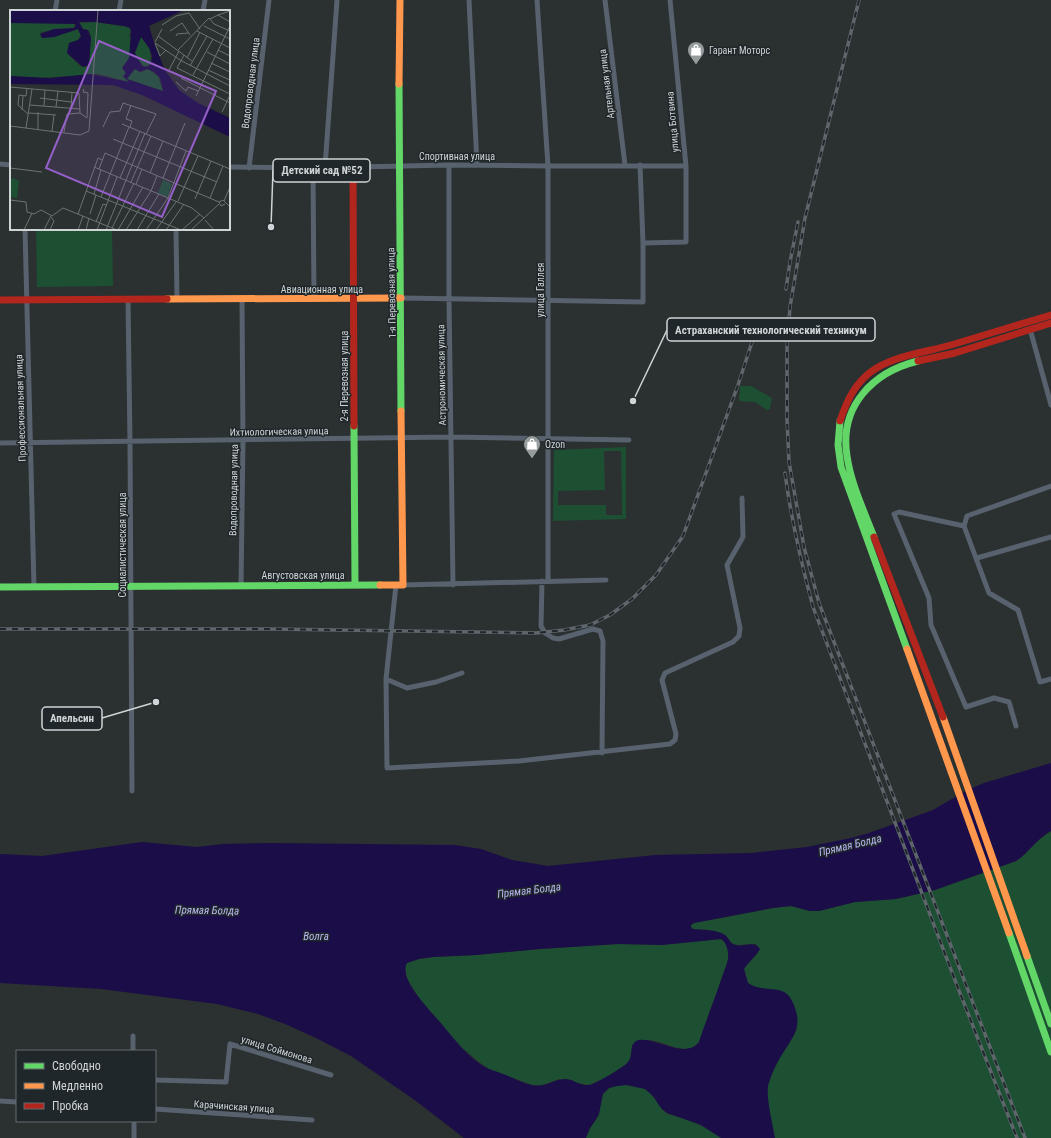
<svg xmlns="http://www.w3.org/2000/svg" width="1051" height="1138" viewBox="0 0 1051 1138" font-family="'Roboto Condensed',sans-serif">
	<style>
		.green { fill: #1d4f33; fill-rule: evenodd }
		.water { fill: #1b0d47; fill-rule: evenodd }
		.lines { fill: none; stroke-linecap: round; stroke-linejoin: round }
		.street { stroke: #57626e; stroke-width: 5 }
		.fast { stroke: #63d668; stroke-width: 7 }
		.slow { stroke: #ff974d; stroke-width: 7 }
		.jam { stroke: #b3261e; stroke-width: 7 }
		.rail-casing { stroke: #5e666c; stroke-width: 3.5 }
		.rail { stroke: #1f272a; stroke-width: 2; stroke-dasharray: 6; stroke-linecap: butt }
		.labels { text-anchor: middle; stroke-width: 3; stroke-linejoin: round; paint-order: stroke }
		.poi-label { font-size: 10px; fill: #cfd5d6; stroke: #1f272a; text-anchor: start }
		.street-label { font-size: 10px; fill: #cfd5d6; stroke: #1f272a }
		.water-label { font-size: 11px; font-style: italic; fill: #b9b8f4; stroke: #1f272a }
		.inset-road { fill: none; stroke: #6d7273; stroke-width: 1 }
		.view { fill: #945fc6; fill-opacity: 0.15; stroke: #945fc6; stroke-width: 2 }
		.inset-edge { fill: none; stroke: #cfd5d6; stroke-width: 2 }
		.leader { fill: none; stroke: #cfd5d6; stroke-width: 1.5 }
		.callout-dot { fill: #cfd5d6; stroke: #1f272a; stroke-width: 1.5 }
		.callout { fill: #1f272a; stroke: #cfd5d6; stroke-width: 1.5 }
		.callout-label { font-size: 11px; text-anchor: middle; font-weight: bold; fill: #cfd5d6 }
	</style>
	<rect width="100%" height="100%" fill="#2b3031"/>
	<!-- green -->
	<path class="green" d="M36,229h76l1,57 -76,1z
		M740,386h11l21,12 -2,11 -3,1 -12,-8 -16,-1z
		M626,447v72l-73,2 1,-71zM604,451h17l1,64h-16v-10h-48v-14l47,-1z
		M1051,831v307h-465c1,-10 10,-15 13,-24 1,-7 0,-15 4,-21 8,-10 33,-10 43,-3 9,6 12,16 20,23 5,3 12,3 18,5 9,4 19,8 28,13l75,-84 10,-18 -31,-40 -9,-1 -9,-5 -4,-14 4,-5 10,-11 -2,-9 -20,1 -5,-2 -6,-8 -32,-6 -2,-2v-2l3,-2 79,-15 18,-2 19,5h9l36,-9 41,-3 39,-9 81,-29 23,-21z
		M722,939c5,4 7,13 6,20 -1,6 -4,12 -6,18 -7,22 -16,43 -23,65 -14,17 -35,-3 -51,-2 -5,1 -11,3 -16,5l-1,11 -3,7 -19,13 -20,9 -12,-2 -5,-3 -13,-1 -16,6h-11l-16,-6 -27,-10 -10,-7 -20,-17 -38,-44 -15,-24 -1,-11 2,-3 12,-4 14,-2 43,-2 64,-6 78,-5 44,1z"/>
	<!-- water -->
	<path class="water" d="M1051,763v68c-14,7 -22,22 -35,30l-81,29 -39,9 -41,3 -36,9h-9l-19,-5 -18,2 -79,15 -3,2v2l2,2c10,1 23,0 32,6 4,3 5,9 11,10 8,2 19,-5 24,4 -4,7 -12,13 -16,20l4,14c12,9 32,3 40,12 3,3 6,9 7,13 7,20 -2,29 -12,45 -6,9 -12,22 -15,33 -2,11 5,40 7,52h-54l-20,-13 -34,-12 -6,-5 -8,-12 -8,-7 -19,-4 -9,1 -8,2 -6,6 -4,20 -4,7 -5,7 -4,10h-122l-48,-37 -65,-45 -35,-18 -31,-14 -27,-10 -41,-10 -116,-15 -101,-6v-129l42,2 100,-14 55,5 26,-3 48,-1 184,2 26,4 31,11 36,6 107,-11 96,-2 56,-6 44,-9 18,-5 64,-23 34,-20 17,-7zM721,939c6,4 8,13 7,20 -1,6 -4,12 -6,18 -7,22 -16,43 -23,65 -14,18 -43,-5 -60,-2 -11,2 -5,16 -11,22 -4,5 -32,22 -39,23 -8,1 -15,-5 -23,-6 -9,0 -14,4 -23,6 -13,3 -28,-7 -40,-11 -4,-2 -10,-3 -14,-5 -21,-10 -35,-31 -50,-48 -10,-12 -41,-42 -32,-58l12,-4 14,-2 43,-2 64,-6 78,-5 44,1z"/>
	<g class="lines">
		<!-- street -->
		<path class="street" d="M469,0l8,165
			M537,0l11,166v415
			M605,0l20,165
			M55,11l2,-11
			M119,11l2,-11
			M203,11l2,-11
			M0,164l11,1
			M449,165v134l4,286
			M229,167l84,1 136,-3 99,1h138
			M325,167l12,-167
			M249,168l20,-168
			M313,168l1,131
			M25,229l9,358
			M176,229l1,70
			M643,243l43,-1v-76l-16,-166
			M401,298l242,4v-59l-3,-78
			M128,299l2,143 2,349
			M1030,329l21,76
			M0,443l451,-6 178,3
			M1051,486l-84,30 -3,10 25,67 29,17 22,72 11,-3
			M964,526l-65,-14 -5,2 35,84 2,27 35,82 28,-9 15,4 7,24
			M977,558l74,-21
			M542,581l-1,45 4,7 8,5 6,1 34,-10 7,2 3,10 -1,112
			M396,585l-10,94 1,89 132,-7 151,-17 5,-4 1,-6 -14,-54 3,-7 68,-31 6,-6 1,-8 -13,-63 16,-28 -1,-39
			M403,585l203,-5
			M241,586l2,-146 -1,-141
			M386,679l21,9 29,-6 26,-9
			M133,1036v15
			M155,1080l71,2 4,-38 101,31
			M0,1101l17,1
			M155,1109l157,11
			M134,1138v-17"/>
		<!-- fast -->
		<path class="fast" d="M399,84l2,327
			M840,421l-2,24 3,22 66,182
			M354,426l1,159
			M874,537c-10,-26 -23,-53 -27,-81 -8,-50 26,-84 71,-95
			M0,587l380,-2
			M1009,933l42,119
			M1027,956l24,68"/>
		<!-- slow -->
		<path class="slow" d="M399,84l1,-84
			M167,299l234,-1
			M380,585h23l-2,-174
			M907,649l102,284
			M943,717l84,239"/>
		<!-- jam -->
		<path class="jam" d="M353,167l1,259
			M0,300l167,-1
			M918,361l37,-8 96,-30
			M840,421c7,-21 16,-40 35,-52 23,-14 51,-17 76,-24 34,-10 67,-20 100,-30
			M874,537l69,180"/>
		<!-- rail casing -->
		<g class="rail-casing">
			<path id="rail" d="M859,0l-54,218 -15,89 -3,40v73l2,42 15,85 15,56 206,535
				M786,289l4,-27 8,-40
				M785,473c6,46 16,89 28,134l145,381 59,150
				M0,629h270l266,4 28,-3 26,-5 20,-10 22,-16 24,-24 27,-39 55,-151 15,-46"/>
		</g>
		<!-- rail -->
		<use href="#rail" class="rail"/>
	</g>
	<!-- icons -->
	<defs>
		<g id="shop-pin" transform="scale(0.9)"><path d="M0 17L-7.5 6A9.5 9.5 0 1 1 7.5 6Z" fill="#969b9c" stroke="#1f272a"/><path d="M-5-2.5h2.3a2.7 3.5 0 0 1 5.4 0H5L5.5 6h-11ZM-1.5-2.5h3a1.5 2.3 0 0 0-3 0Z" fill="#fff"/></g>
	</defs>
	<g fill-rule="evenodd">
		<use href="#shop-pin" x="696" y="50"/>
		<use href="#shop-pin" x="532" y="444"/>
	</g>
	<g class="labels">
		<!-- poi labels -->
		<g class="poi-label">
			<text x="709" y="54">Гарант Моторс</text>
			<text x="545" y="448">Ozon</text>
		</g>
		<!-- street labels -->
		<g class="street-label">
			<text transform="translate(250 83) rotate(-83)" y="4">Водопроводная улица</text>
			<text transform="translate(606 84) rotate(-97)" y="4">Артельная улица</text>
			<text transform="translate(672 122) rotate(-95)" y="4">улица Ботвина</text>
			<text x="457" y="160">Спортивная улица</text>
			<text x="322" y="293">Авиационная улица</text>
			<text transform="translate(540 290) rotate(-90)" y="4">улица Галлея</text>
			<text transform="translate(391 293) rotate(-91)" y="4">1-я Перевозная улица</text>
			<text transform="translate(441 375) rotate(-91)" y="4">Астрономическая улица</text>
			<text transform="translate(344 376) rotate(-90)" y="4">2-я Перевозная улица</text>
			<text transform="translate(20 408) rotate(-92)" y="4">Профессиональная улица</text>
			<text transform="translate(279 431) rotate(-1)" y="4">Ихтиологическая улица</text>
			<text transform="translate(233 490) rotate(-89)" y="4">Водопроводная улица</text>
			<text transform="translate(122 545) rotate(-90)" y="4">Социалистическая улица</text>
			<text x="303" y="579">Августовская улица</text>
			<text transform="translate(277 1049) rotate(17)" y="4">улица Соймонова</text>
			<text transform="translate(234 1106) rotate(4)" y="4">Карачинская улица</text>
		</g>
		<!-- water labels -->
		<g class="water-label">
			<text transform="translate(850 845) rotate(-13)" y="4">Прямая Болда</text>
			<text transform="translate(529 890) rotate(-7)" y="4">Прямая Болда</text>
			<text transform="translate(207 910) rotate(1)" y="4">Прямая Болда</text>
			<text x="316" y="940">Волга</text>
		</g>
	</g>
	<!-- overview -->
	<g transform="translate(10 10)">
		<rect width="220" height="220" fill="#2b3031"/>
		<path d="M85,12l33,5 3,3 -2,6 10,5v-3h4l7,12 1,14 -7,3 -7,-9 -15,9 4,7 -3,3 3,2 8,-11 7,4 7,-3 10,7 5,15 -37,-12 3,3 -31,-8 -55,4 -33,-2v-53h65l-1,5 -33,4 1,6 12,-1 24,-8 3,7 -3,4 -8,3 -3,10 13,13 8,1 3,-30 -2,-6 -6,-2 -5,-6zM3,168l6,3 -2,17 -7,-1v-17zM153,170l9,4 -5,13 -9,-4z" fill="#1d4f33"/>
		<path d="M0,0h174l-35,16 6,20 10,24 14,20 19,13 32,15v19l-88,-42 -29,-10 -103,-1v-8l40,2 41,-4 38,8 -6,-6 3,-3 -4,-5 7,-10 2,-26 -1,-4 -6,-2 -29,-4h-16l4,7 5,1 3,8 -2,27 -6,2 -16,-14 2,-10 9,-3 3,-4 -3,-7 -24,8 -12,1 -2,-4 14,-5 20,-1 2,-4 -66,-1zM131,27l8,11 3,8 -1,8 -4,3 -5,-1 -7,-13zM125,59l5,3 7,-3 7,3 6,6 3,13 -36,-12z" fill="#1b0d47" fill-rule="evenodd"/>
		<path class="inset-road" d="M208,5l12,-4M200,9l8,-4 12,7M152,15l14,-9 13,-3 11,16M194,16l26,13M160,21l12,-8 8,12M187,21l33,17M148,26l34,25M166,26l1,-2 11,-1M145,32l7,-13M145,33l25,17 50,26M145,33l5,13 6,-6M168,40l31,-32 5,6 16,7M208,40l12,6M197,42l23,12M174,45l-7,13 53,26M177,48l13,-26M201,53l19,9M180,56l17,-30M159,60l10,-19M198,60l22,10M183,65l20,-36M171,68l49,25M166,72l10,9 2,-4 10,4M0,77l69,6 1,20 -13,1 -3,18M17,78l-1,8 -7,-1 -1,10 10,9M186,86l34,-70M30,88l31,4M20,95l50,4M34,96l1,-16M46,97l2,-16M61,98l1,-16M12,100l1,-14M212,102l8,-17M19,103l27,2M70,103l7,5 1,-25 -5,-1 1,-3M112,114l108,45M0,116l70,9 9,-4 9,-121M93,117l7,-15 10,-1 3,-8 33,11 -10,20M120,117l2,-6 -6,-2 5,-14M16,118l6,-39M28,119v-17M42,121l2,-16M103,129l104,43M84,157l98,41 12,10M0,158l32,4M89,159l6,-16 27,12 13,-32M140,163l13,-32M110,168l20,-47M153,168l22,-55M121,172l20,-46M126,174l6,-15M76,181l95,39M84,184l7,-24M91,187l28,-70M200,188l13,-32M185,189l16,-38M0,190l16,2 1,10 7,2 7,-4 11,6 11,-8 54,22M168,191l20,-45M214,191l6,-14M215,194l-4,2 -2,-4 4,-2 7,7M68,204l20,-56 4,2M80,204l6,-19M195,210l9,10M86,212l7,-18 3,1M102,218l22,-45M14,220l8,-17M34,220l6,-12M40,220l4,-9 -4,-5M68,220l5,-14M76,220l3,-12M87,220l20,-53M96,220l26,-65 87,37M108,220l25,-43M116,220l25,-39 6,-15M127,220l22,-36M136,220l22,-32 18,-47M146,220l20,-28M156,220l18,-26M172,220l18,-16M181,220l28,-26"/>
		<path class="view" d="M89,31l117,50 -54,126 -116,-49z"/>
		<rect width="220" height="220" class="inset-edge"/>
	</g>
	<!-- callouts -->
	<path class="leader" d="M271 227L273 170M633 401L667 330M156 702L102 718"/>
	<g class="callout-dot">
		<circle cx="271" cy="227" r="4"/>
		<circle cx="633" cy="401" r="4"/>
		<circle cx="156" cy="702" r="4"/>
	</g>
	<g class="callout">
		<rect x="273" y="159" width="97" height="23" rx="4"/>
		<rect x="667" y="318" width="208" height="23" rx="4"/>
		<rect x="42" y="707" width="60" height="23" rx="4"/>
	</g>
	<g class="callout-label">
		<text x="322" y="174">Детский сад №52</text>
		<text x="771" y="334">Астраханский технологический техникум</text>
		<text x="72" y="722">Апельсин</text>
	</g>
	<!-- legend -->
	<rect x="16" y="1050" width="140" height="72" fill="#1f272a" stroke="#656d6f"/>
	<rect x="24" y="1063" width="20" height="6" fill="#63d668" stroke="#656d6f"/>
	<text x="52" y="1070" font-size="12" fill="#cfd5d6">Свободно</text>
	<rect x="24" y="1083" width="20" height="6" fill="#ff974d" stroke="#656d6f"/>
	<text x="52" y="1090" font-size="12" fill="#cfd5d6">Медленно</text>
	<rect x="24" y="1103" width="20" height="6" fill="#b3261e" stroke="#656d6f"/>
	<text x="52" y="1110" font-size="12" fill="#cfd5d6">Пробка</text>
</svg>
